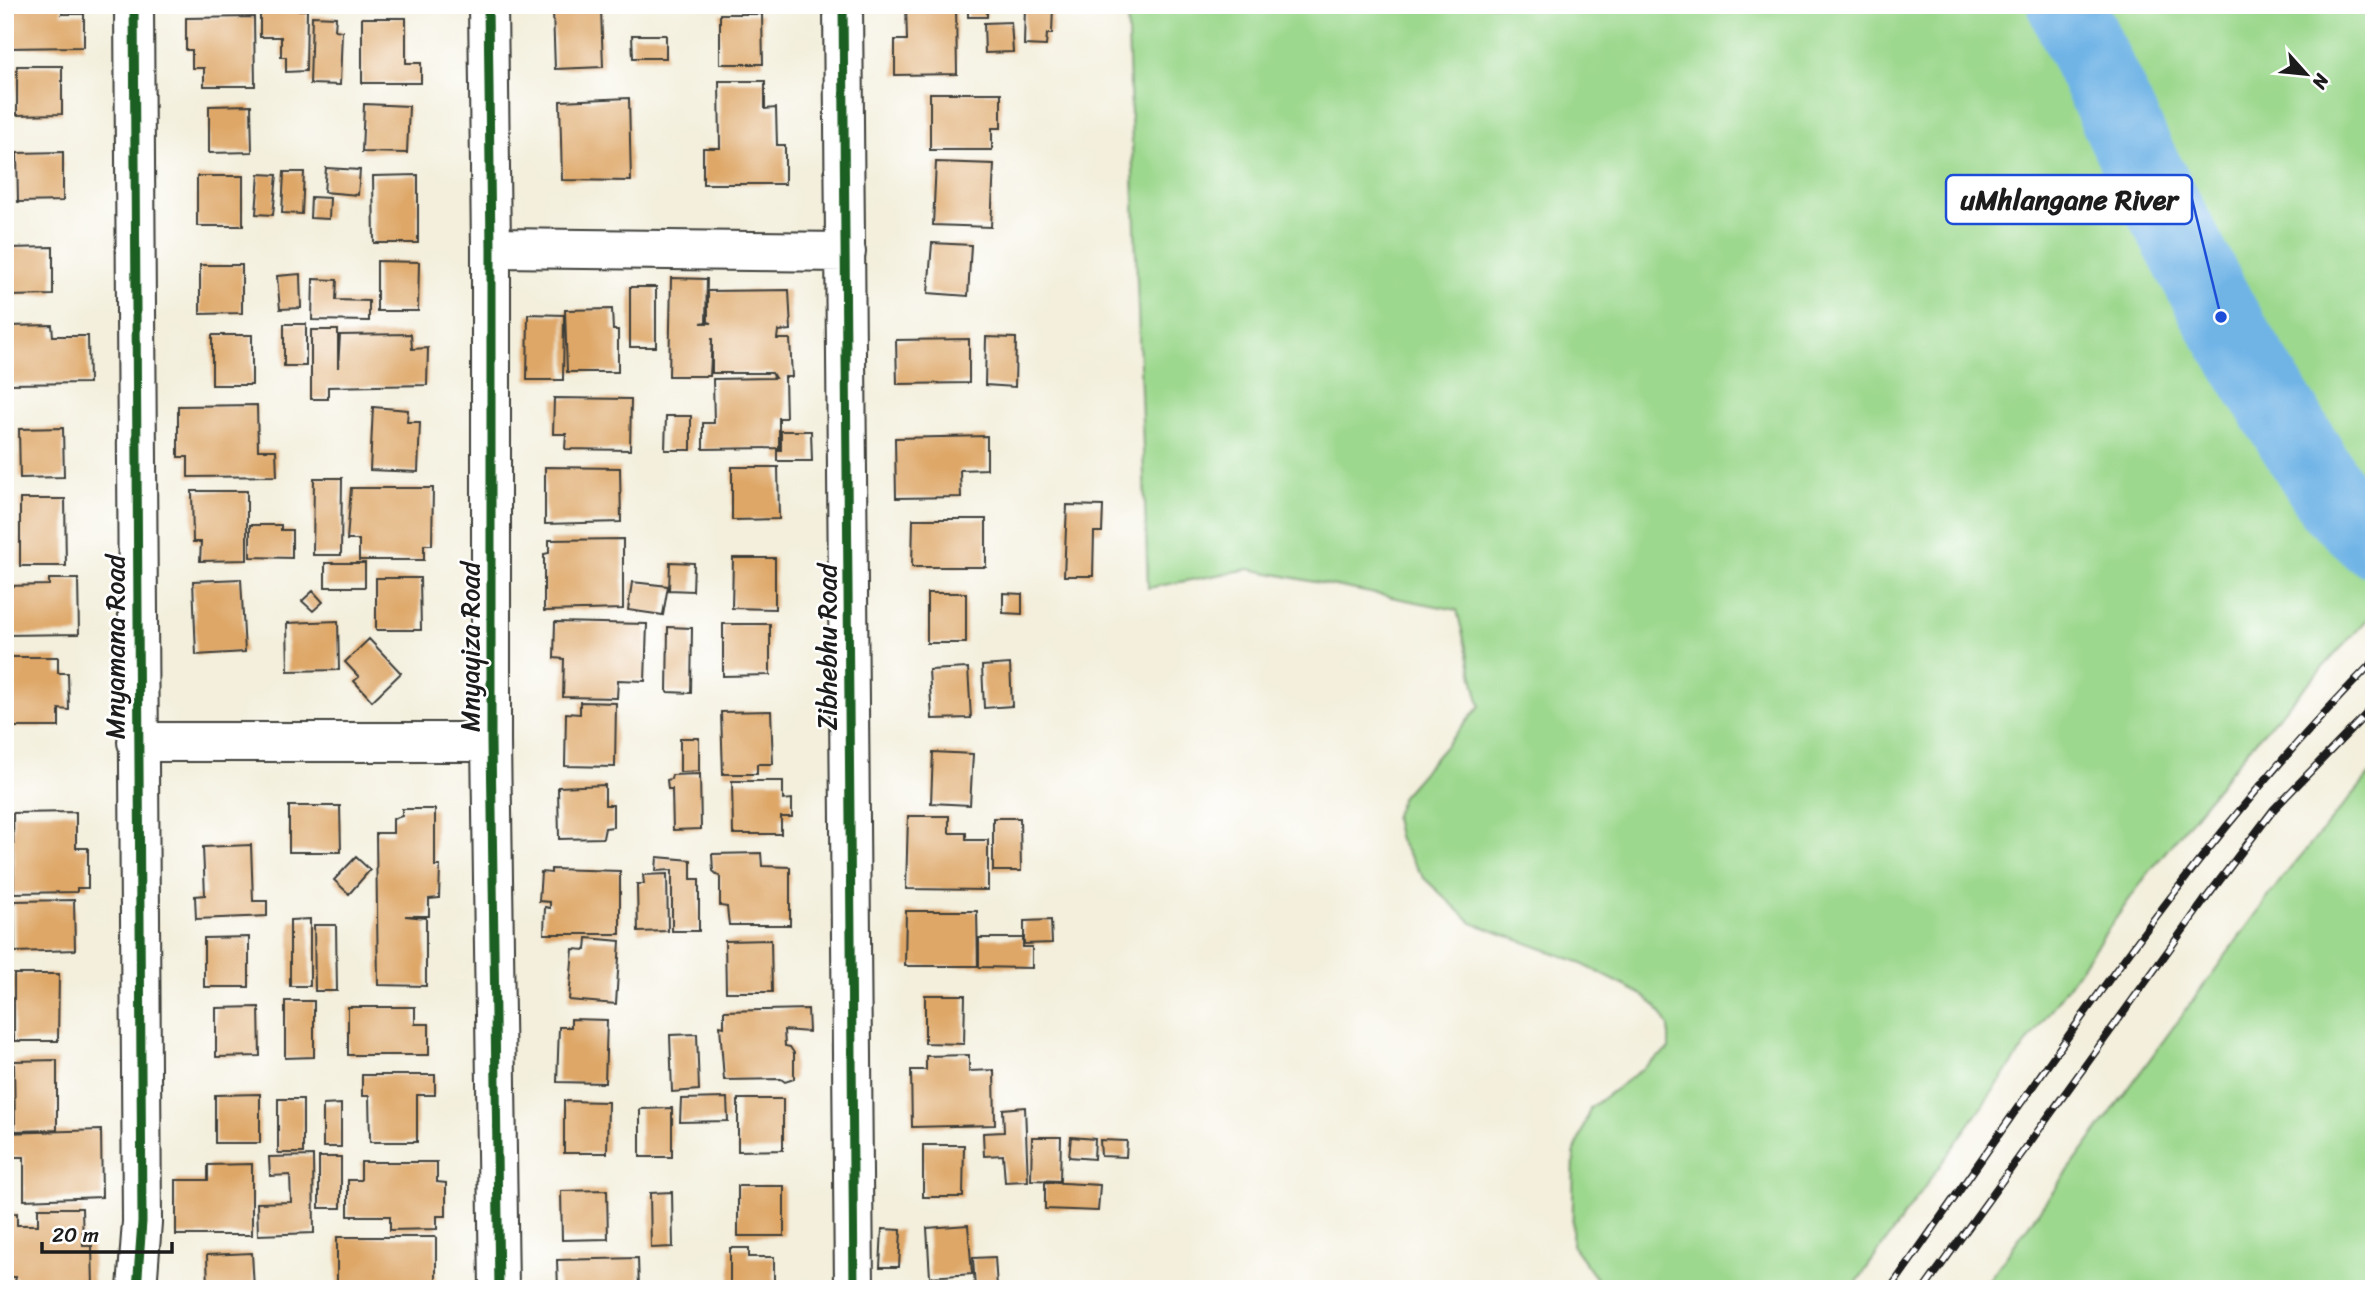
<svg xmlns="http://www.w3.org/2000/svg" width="2379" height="1294" viewBox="0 0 2379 1294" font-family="Sriracha,sans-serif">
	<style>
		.green { fill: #9cd88d; stroke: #5c7a54; stroke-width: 2 }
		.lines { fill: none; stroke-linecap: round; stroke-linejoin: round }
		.river { stroke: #70b4e6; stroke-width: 77 }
		.building { fill: #dea767 }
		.minor-casing { stroke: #3c3c39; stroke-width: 42 }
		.minor { stroke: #fff; stroke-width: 38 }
		.rail-casing { stroke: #1c1c1c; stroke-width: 8 }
		.rail { stroke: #fff; stroke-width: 5; stroke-dasharray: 16; stroke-linecap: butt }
		.cycleway-casing { stroke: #fff; stroke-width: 13 }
		.cycleway { stroke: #1b5e20; stroke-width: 9 }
		.labels { text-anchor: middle; stroke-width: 5; stroke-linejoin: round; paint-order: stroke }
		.street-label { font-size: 26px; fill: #1c1c1c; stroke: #fff }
		.leader { fill: none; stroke: #1d4ed8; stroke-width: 2.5 }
		.callout-dot { fill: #1d4ed8; stroke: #fff; stroke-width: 2.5 }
		.callout { fill: #fff; stroke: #1d4ed8; stroke-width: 2.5 }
		.callout-label { font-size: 28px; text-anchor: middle; font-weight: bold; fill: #1c1c1c }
	</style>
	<rect width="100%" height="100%" fill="#fff"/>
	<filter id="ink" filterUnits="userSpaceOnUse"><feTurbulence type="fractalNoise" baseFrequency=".0143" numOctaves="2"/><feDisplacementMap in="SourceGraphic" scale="14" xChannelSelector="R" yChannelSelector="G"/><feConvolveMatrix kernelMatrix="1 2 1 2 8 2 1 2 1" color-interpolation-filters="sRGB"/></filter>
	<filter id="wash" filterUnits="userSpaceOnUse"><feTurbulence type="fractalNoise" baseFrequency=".00686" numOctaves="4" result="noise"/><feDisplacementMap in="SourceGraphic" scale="28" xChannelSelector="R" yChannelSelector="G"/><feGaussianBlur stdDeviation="1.57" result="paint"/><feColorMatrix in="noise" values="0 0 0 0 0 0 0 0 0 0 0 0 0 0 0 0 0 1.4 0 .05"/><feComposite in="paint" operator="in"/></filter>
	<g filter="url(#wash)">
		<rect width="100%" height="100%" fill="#f3efdc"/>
		<!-- green -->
		<path class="green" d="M1127,5h1247v607l-126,137 -102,127 -294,413h-239l-16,-10 -25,-34 2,-91 16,-46 79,-59v-23l-13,-20 -17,-13 -63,-32 -104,-38 -48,-45 -25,-38 -5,-22 8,-22 78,-90 -23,-96 -208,-41 -101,19z
			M2374,770v519h-392l301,-412z"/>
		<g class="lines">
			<!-- river -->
			<path class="river" d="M2066,5l73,156 82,156 114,186 39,36"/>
		</g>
		<g id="blocks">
			<!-- building -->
			<path class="building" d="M5,5h57v9h22v33l-79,1z
				M906,5h50l1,69 -62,1v-35h12z
				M968,5h19v12h-19z
				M1025,5h28l-1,29h-5l-1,12 -22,-1z
				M601,9l2,58 -48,2 -2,-58z
				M260,10h47l-1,61 -20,1v-15h-5v-20h-21z
				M720,14h42l1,50h-43z
				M312,16l24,1 -1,13 7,1 -2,54 -30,-1z
				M254,17l1,69h-51v-18h-12v-18h-6v-32z
				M362,18h44v45h15v20h-59z
				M1011,22l2,30 -28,1 -1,-30z
				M632,35h34v23h-33z
				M17,66h45v48l-45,1z
				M719,81h46v28l11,-1 1,37h8v39h-82v-36h17z
				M930,93h71v35h-9v22h-62z
				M629,98l2,83 -69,-1 -2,-79z
				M364,104l45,2 -2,47 -45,-1z
				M251,105l1,47 -43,1v-47z
				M63,152v49l-45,1 -1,-49z
				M936,162l58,2 -3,63 -58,-2z
				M326,168l34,2 -2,25 -34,-3z
				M284,172h20l-2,42 -20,-1z
				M259,174l18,1 -4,40 -17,-1z
				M418,175v68h-44l-1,-67z
				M197,176h46v50h-46z
				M311,197l19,1 -1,21 -19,-1z
				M932,243l39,2 -3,51 -40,-3z
				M53,247v48l-44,1 -1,-48z
				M377,261l42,1 -1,49h-41z
				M200,265h42v48l-42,1z
				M300,274l1,34 -21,1 -3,-33z
				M671,278l36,1 -1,43 -5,1h11l-4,-1v-31l81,-1 2,40 -13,1 -1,8h13l2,38h-7l1,41h-7v30l-76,1v-26h11l-1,-44 62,-1 -3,-5h-60v-35l-2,38h-41z
				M313,279l24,1 -1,20 33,1v20l-57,-1z
				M630,287h26v60h-26z
				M612,309l1,21h5v42h-51l-2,-62z
				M528,314l36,1 -1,65h-36z
				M284,324h22v42h-22z
				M52,325l1,11h35l1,47 -80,1v-58z
				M311,330h27v38l2,-33 71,-1 1,15 16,-1 -1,37 -99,2v12h-17z
				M212,335h40v50h-40z
				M986,337l30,1 -1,49 -30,-2z
				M969,339v44l-72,1 -1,-44z
				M554,398l77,1 -1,51 -65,-1 1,-15h-13z
				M257,405l1,45h18l1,26 -89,1v-20h-10v-51z
				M373,407l35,3 -1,12h13l-2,50 -48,-2z
				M666,416h25v34h-26z
				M63,428l1,49 -44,1 -1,-49z
				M781,431h30l1,30h-35v-11h4z
				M987,436v33l-27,1 1,27 -65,1 -1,-60z
				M545,467l75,1 1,54 -76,2z
				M732,467h46l1,52 -47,1z
				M314,478h28l-1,77h-28z
				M351,488h82l-1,57h-8v15h-65v-20h-12z
				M192,491h55v69l-47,1 1,-19h-8z
				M20,499h45l1,67h-46z
				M1067,505l36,1 -1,26h-8l-1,44h-29z
				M913,519h73v48h-74z
				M250,525h31v5h11v28l-42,-1z
				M623,539v70l-79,2v-57l5,-1v-13z
				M733,558h42v51l-43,-1z
				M670,562l24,1 -1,28 -24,-1z
				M325,563h40v24h-40z
				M376,578h44l1,52h-45z
				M49,579h29l1,55 -74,1v-49l44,-1z
				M241,579l4,73 -49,3 -3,-74z
				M632,582l36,4 -5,29 -35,-5z
				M313,591l10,11 -10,9 -11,-10z
				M927,593h39v50h-39z
				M1003,593l19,1v20l-19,-1z
				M338,621l1,49 -51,1 -1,-48z
				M555,622l92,2 -2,57 -27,-1 -1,18 -54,-1 1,-38 -10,-1z
				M723,624h47v51l-47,1z
				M668,627l24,1 -1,65 -24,-1z
				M369,639l32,34 -29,28 -18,-20 5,-4 -14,-15z
				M9,657h49v16h10l1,37 -10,-1v18h-54v-63h3z
				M1010,664l2,42 -28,2 -2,-42z
				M968,668l3,50 -39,1 -3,-49z
				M580,702l36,1 -1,64 -50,-1 1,-53 14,1z
				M771,711l2,53h-16v10h-34l-2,-62z
				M680,738h19v33l-19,1z
				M933,752l40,2 -3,51 -39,-2z
				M700,774l1,55 -28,1 -1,-41h-4l-1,-9 4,-1 1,-4z
				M732,781h51v19l9,-1v18h-11v17h-48z
				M605,785v20h8v22l-8,1 -2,10 -44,1 -1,-52z
				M289,806h51l1,46h-52z
				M402,809h33v57h5l-1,32 -10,1v17h-24l21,2v68l-48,-1 -2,-152h17v-14l9,-3z
				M76,812v36h12v40h-11v4l-63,1 -1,-80z
				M5,813h5l2,77h-7z
				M908,816h41v17h17v7h22v50l-82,-1z
				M993,818h27l1,53h-28z
				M251,845l2,56h14v15l-71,3 -1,-23 10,-1 -2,-48z
				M761,853l1,13 28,1v58h-61l-2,-18 -7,-1v-29l-7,-6 -1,-17z
				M356,857l14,13 -21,24 -15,-14z
				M657,857l34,3v19h8v52h-27v-61l-16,1z
				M551,869l69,2v63h-76l1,-27 5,1v-6l-11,-1 2,-29 10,1z
				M667,874l1,57 -30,1 -1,-48h7l-1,-9z
				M74,900l1,50 -60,2 -1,-51z
				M906,911h71l1,55h-73z
				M310,919v67h-20v-66z
				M1051,920l1,23 -28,1v-23z
				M314,925h22l1,66h-22z
				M249,937v50h-45v-49z
				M587,938l33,3 -4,63 -47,-4 4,-51 13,1z
				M979,938h44v9h9v21l-53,-1z
				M771,940l1,52h-46l-1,-51z
				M14,974h45l-1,67h-44z
				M925,995h40l-1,49 -39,-1z
				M285,1001h29v56l-29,1z
				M259,1007l1,49 -44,1v-49z
				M348,1007h67v17h14v31h-81z
				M808,1009l1,23 -25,-2 1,16 5,1 4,6v26l-9,3 -4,-3 -57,1 -4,-54 4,1v-16z
				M571,1019l36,1 -2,63 -48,-1 2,-55h12z
				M697,1034l2,56 -27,2 -2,-57z
				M969,1055v16l25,-1 1,55 -83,2 -1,-57h15v-14z
				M57,1060v70l-42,1 -1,-70z
				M362,1075h73v20h-18v47h-47l-1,-46h-7z
				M260,1094v49h-45v-48z
				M727,1098l1,23 -48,1 1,-23z
				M278,1099h25v54h-25z
				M738,1099h45v51l-45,1z
				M564,1101l44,1 -1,51h-43z
				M341,1104v43h-18v-42z
				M1025,1107l3,74 -23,1 -2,-27 -19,1 -1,-23 21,-1 -1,-23z
				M672,1108v49h-32v-48z
				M101,1130l1,67 -78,3v-43h-19v-24z
				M1032,1137h29l-1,44 -29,-1z
				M1071,1137l24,2 -1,20 -25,-2z
				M1100,1140l27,1 -1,16 -25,-1z
				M923,1145h41l-1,52h-40z
				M313,1156l1,77 -56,2 -1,-32 34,-1 -1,-27 -20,1 -1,-19z
				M319,1157h22v51h-22z
				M361,1162h76v20l9,1v33h-9v13l-47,1v-14h-42v-36h13z
				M252,1164v71h-76v-55h32v-15z
				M1045,1182l55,3 -2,26 -53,-2z
				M738,1186h46v50h-46z
				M607,1190l1,49 -46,1 -1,-49z
				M672,1192l1,55 -22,1 -1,-55z
				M38,1208h44l1,38h9l1,41 -68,1 -1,-6h-9l1,-5h-11v-63l12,-1v12h21z
				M968,1225l4,49 -42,3 -3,-49z
				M882,1229l19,1 -2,37h-19z
				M337,1237h99v52h-99z
				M730,1248h19v9h25v32h-44z
				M252,1253l2,36h-46l-1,-34z
				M995,1257l2,30 -22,2 -2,-31z
				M638,1258l1,31h-81l-1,-29z"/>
		</g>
	</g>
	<g filter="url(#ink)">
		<use href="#blocks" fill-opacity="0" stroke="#3c3c39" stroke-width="2"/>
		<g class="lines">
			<!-- minor casing -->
			<g class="minor-casing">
				<path id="minor" d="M134,5l8,1217 -5,67
					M488,5l3,243v494l8,547
					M843,5l11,1284
					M491,248l355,4
					M137,742h354"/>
			</g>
			<!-- minor -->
			<use href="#minor" class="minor"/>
			<!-- rail casing -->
			<g class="rail-casing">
				<path id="rail" d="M1890,1289c153,-214 298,-440 484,-628
					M1924,1289l280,-388 70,-92 100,-103"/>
			</g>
			<!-- rail -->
			<use href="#rail" class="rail"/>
			<!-- cycleway casing -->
			<g class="cycleway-casing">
				<path id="cycleway" d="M134,5l8,1217 -5,67
					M488,5l3,243v494l8,547
					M843,5l11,1284"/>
			</g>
			<!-- cycleway -->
			<use href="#cycleway" class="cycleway"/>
		</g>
	</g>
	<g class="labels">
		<!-- street labels -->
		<g class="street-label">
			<text transform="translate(115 647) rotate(-90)" y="9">Mnyamana Road</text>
			<text transform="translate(470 647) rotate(-90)" y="9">Mnyayiza Road</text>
			<text transform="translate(827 647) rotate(-90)" y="9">Zibhebhu Road</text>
		</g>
	</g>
	<!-- callouts -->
	<path class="leader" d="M2221 317L2192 199"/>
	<circle class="callout-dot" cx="2221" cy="317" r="7"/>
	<rect class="callout" x="1946" y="175" width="246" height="49" rx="7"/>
	<g class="callout-label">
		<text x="2069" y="209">uMhlangane River</text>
	</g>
	<!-- margin -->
	<rect width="2379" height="1294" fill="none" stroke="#fff" stroke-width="28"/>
	<!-- north arrow -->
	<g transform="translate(2306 74) rotate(117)" stroke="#ffffff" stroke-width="5" paint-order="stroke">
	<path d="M0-5L12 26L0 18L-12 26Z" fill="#1c1c1c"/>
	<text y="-10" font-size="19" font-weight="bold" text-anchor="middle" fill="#1c1c1c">N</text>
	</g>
	<!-- scale -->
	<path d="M42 1242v10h130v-10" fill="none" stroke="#1c1c1c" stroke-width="3.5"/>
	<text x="52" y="1242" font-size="21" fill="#1c1c1c" stroke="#ffffff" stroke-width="5" paint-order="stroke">20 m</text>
</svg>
